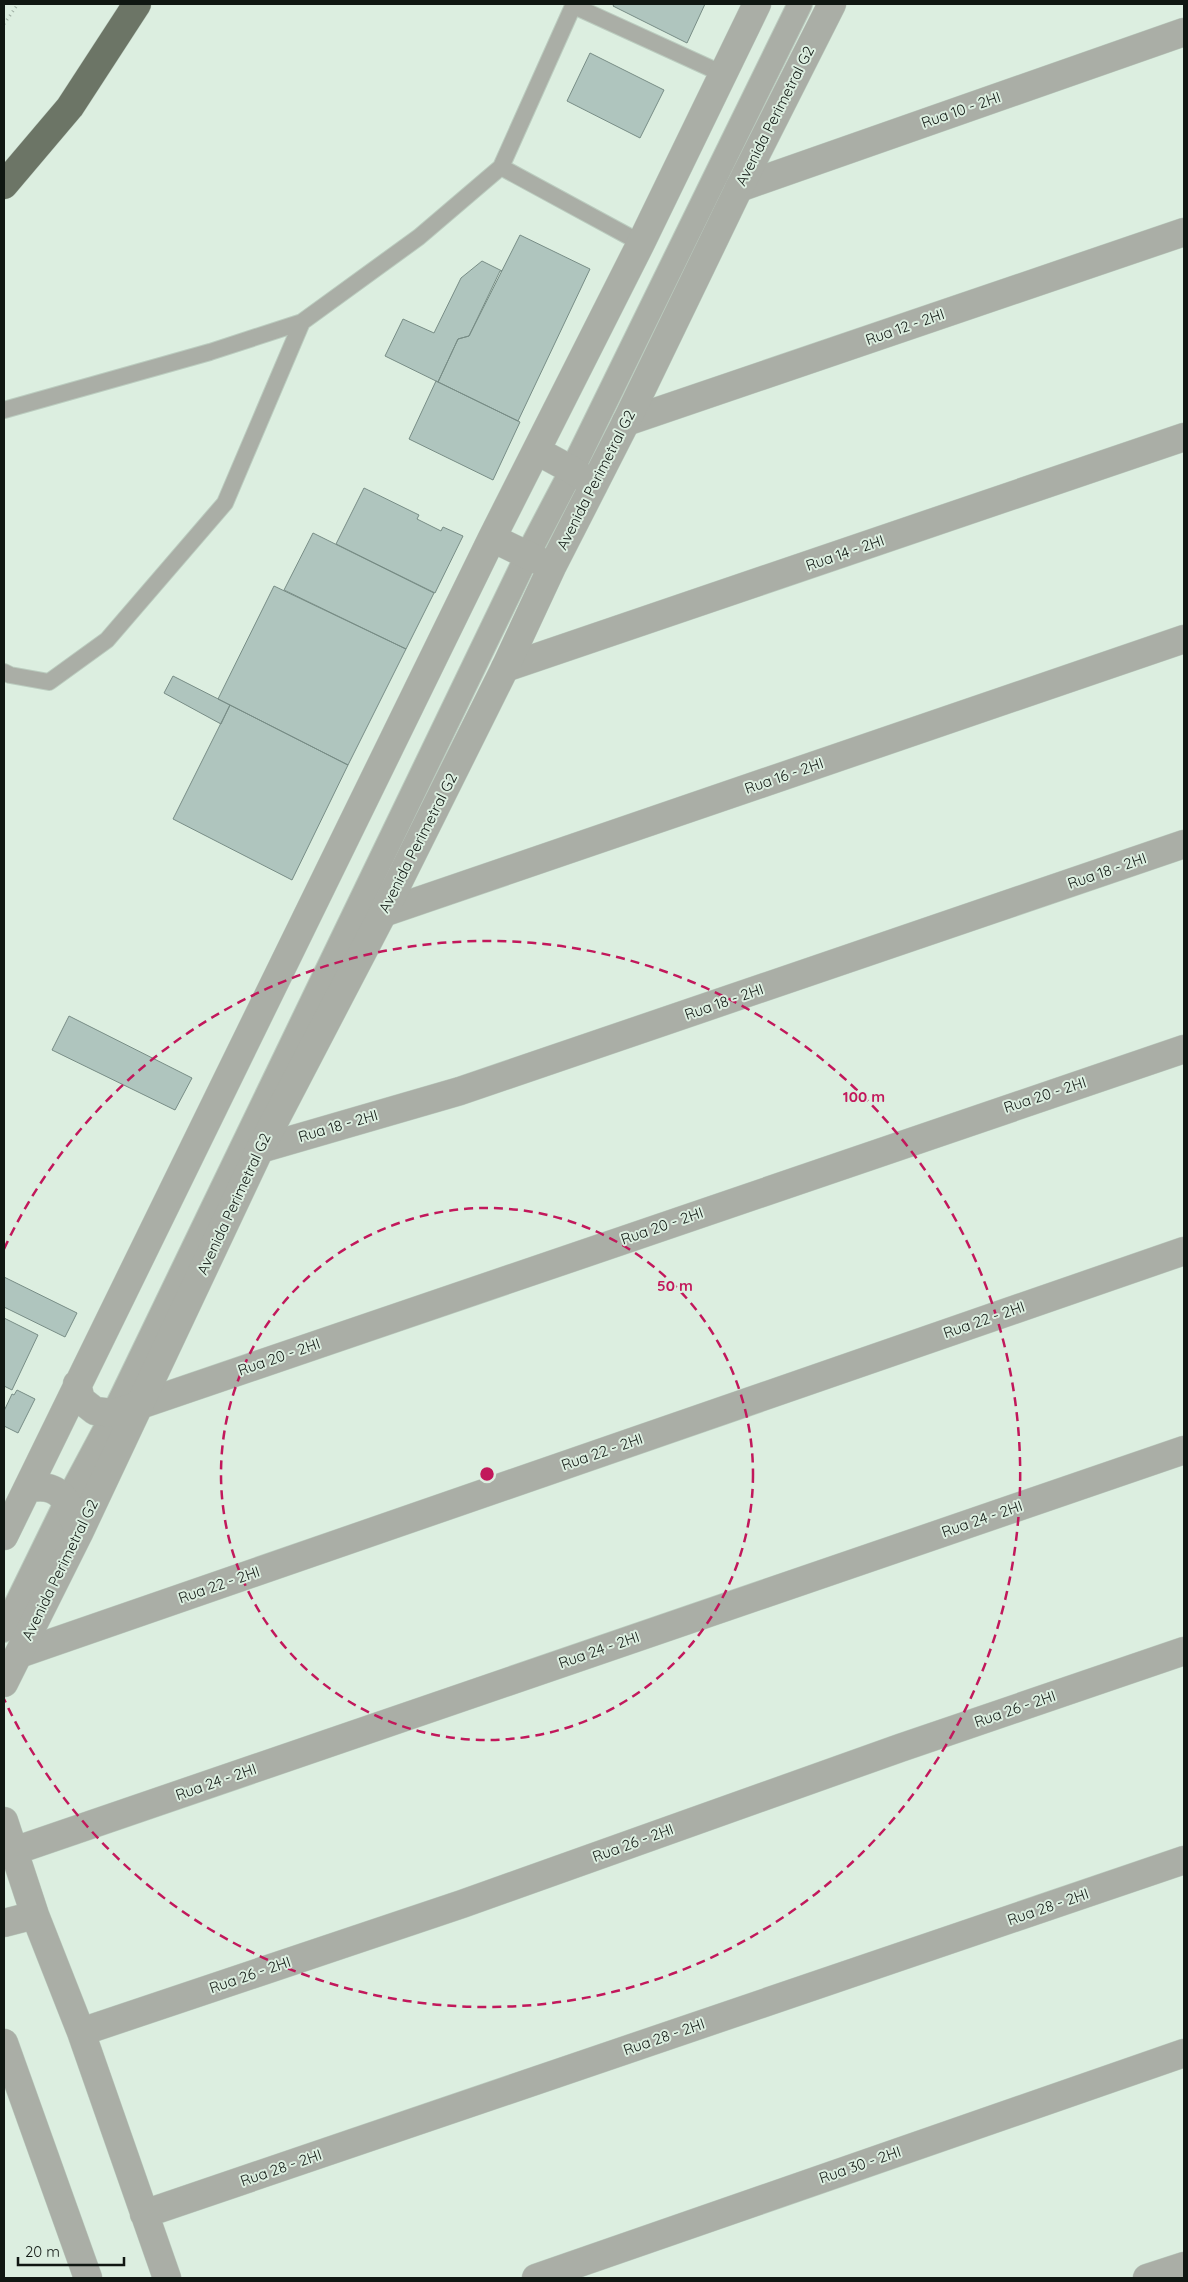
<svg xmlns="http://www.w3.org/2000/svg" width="1188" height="2282" viewBox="0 0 1188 2282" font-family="Quicksand,sans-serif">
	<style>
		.building { fill: #afc5be; stroke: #788d86 }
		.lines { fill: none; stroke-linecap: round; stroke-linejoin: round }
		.service-casing { stroke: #bbccbf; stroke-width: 18 }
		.pedestrian-casing { stroke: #bbccbf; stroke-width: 26 }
		.minor-casing { stroke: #bbccbf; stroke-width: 29 }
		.tertiary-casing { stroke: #bbccbf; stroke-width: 29 }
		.trunk-casing { stroke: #bbccbf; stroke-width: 29 }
		.path { stroke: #9daca1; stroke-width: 3; stroke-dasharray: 1 4; stroke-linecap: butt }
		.service { stroke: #aaaea6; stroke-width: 16 }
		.pedestrian { stroke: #aaaea6; stroke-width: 24 }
		.minor { stroke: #aaaea6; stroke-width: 28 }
		.tertiary { stroke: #aaaea6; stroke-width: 28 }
		.trunk { stroke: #6c7566; stroke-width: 28 }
		.ring { fill: none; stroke: #c2185b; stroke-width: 2.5; stroke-dasharray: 9 6 }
		.labels { text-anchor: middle; stroke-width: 4; stroke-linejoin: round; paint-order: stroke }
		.street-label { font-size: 15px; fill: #101712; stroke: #dceee0 }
		.centre { fill: #c2185b; stroke: #dceee0; stroke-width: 2.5 }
		.ring-label { font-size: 15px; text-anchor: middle; font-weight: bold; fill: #c2185b; stroke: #dceee0; stroke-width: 4; stroke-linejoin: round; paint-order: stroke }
	</style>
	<rect width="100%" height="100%" fill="#dceee0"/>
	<!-- building -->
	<path class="building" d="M614,4h91l-18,39 -74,-37z
		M590,53l74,37 -24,48 -73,-37z
		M520,235l70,34 -72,152 -80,-39 20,-43 11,-3z
		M482,261l20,10h-2l-31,65 -11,3 -20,43 -53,-26 18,-37 31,14 27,-55z
		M436,381l84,41 -27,58 -84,-41z
		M364,488l55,27 -2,4 24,12 2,-4 20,9 -28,57 -99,-49z
		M313,533l121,60 -28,56 -122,-59z
		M274,586l132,63 -58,116 -130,-66z
		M173,676l57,29 -9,19 -57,-31z
		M230,705l118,60 -56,115 -119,-61z
		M69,1016l123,62 -17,32 -123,-60z
		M4,1277l73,36 -12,24 -61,-30z
		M4,1318l34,17 -26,55 -8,-4z
		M17,1390l18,9 -17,34 -14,-7v-15l8,-17 2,1z"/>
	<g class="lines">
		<!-- service casing -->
		<g class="service-casing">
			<path id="service" d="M574,6l149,68
				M501,167l140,76
				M4,410l206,-58 92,-30 117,-85 82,-70 73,-163
				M4,672l6,3 39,7 58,-42 118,-137 77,-181"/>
		</g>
		<!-- pedestrian casing -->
		<g class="pedestrian-casing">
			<path id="pedestrian" d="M4,1630l63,-129 47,-88 414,-859 44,-84 228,-466"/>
		</g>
		<!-- minor casing -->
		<g class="minor-casing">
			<path id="minor" d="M739,188l445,-156
				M626,422l558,-190
				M505,668l679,-231
				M383,913l801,-274
				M260,1149l200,-58 724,-247
				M140,1405l1044,-356
				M19,1654l1165,-403
				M4,1821l31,94 46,117 86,246
				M14,1851l1170,-401
				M4,1923l31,-8
				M81,2032l381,-128 438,-156 284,-97
				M4,2043l84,235
				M144,2214l1040,-354
				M536,2278l648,-225
				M1147,2278l37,-12"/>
		</g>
		<!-- tertiary casing -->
		<g class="tertiary-casing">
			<path id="tertiary" d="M537,451l35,19 22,15
				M492,538l60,29
				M77,1384l4,16 14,11 19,2 26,-8
				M27,1489c36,-9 42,16 52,44
				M4,1536l488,-998 149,-295 116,-239
				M4,1683l75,-150 181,-384 123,-236 122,-245 47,-101 74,-145 113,-234 93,-184"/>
		</g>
		<!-- trunk casing -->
		<g class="trunk-casing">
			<path id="trunk" d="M4,185l66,-78 67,-103"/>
		</g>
		<!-- path -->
		<path class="path" d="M4,24l14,-20"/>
		<!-- service -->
		<use href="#service" class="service"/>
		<!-- pedestrian -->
		<use href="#pedestrian" class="pedestrian"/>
		<!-- minor -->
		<use href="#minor" class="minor"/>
		<!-- tertiary -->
		<use href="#tertiary" class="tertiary"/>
		<!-- trunk -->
		<use href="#trunk" class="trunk"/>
	</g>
	<!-- distance rings -->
	<g class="ring">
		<circle cx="487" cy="1474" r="266"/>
		<path d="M4 1249A533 533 0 1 1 4 1699"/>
	</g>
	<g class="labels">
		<!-- street labels -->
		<g class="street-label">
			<text transform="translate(961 110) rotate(-19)" y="5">Rua 10 - 2HI</text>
			<text transform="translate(775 116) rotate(-63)" y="5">Avenida Perimetral G2</text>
			<text transform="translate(905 327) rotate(-19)" y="5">Rua 12 - 2HI</text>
			<text transform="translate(596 480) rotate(-63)" y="5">Avenida Perimetral G2</text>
			<text transform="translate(845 553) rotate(-19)" y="5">Rua 14 - 2HI</text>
			<text transform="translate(784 776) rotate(-19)" y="5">Rua 16 - 2HI</text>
			<text transform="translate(418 843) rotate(-63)" y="5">Avenida Perimetral G2</text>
			<text transform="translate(1107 871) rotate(-19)" y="5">Rua 18 - 2HI</text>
			<text transform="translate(724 1002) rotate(-19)" y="5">Rua 18 - 2HI</text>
			<text transform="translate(1045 1095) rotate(-18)" y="5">Rua 20 - 2HI</text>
			<text transform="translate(338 1126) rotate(-16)" y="5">Rua 18 - 2HI</text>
			<text transform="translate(234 1204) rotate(-65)" y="5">Avenida Perimetral G2</text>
			<text transform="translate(662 1226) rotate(-19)" y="5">Rua 20 - 2HI</text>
			<text transform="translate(984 1320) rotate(-19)" y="5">Rua 22 - 2HI</text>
			<text transform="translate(279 1357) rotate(-19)" y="5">Rua 20 - 2HI</text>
			<text transform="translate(602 1452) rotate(-19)" y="5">Rua 22 - 2HI</text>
			<text transform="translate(982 1519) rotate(-19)" y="5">Rua 24 - 2HI</text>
			<text transform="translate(60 1570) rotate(-64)" y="5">Avenida Perimetral G2</text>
			<text transform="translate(219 1585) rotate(-19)" y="5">Rua 22 - 2HI</text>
			<text transform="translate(599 1650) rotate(-19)" y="5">Rua 24 - 2HI</text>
			<text transform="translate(1015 1709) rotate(-19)" y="5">Rua 26 - 2HI</text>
			<text transform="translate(216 1782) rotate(-19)" y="5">Rua 24 - 2HI</text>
			<text transform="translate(633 1843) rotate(-20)" y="5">Rua 26 - 2HI</text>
			<text transform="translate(1048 1907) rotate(-19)" y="5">Rua 28 - 2HI</text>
			<text transform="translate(250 1975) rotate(-19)" y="5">Rua 26 - 2HI</text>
			<text transform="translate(664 2037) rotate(-19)" y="5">Rua 28 - 2HI</text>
			<text transform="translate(860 2165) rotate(-19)" y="5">Rua 30 - 2HI</text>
			<text transform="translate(281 2168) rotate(-19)" y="5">Rua 28 - 2HI</text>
		</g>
	</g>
	<circle cx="487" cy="1474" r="8" class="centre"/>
	<g class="ring-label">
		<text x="864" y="1102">100 m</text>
		<text x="675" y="1291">50 m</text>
	</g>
	<!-- border -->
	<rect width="1188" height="2282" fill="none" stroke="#101712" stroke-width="10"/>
	<!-- scale -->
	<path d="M18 2257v8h106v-8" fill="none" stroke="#101712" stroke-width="2.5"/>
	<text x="25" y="2257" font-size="15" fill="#101712" stroke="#dceee0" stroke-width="4" paint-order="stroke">20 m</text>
</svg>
